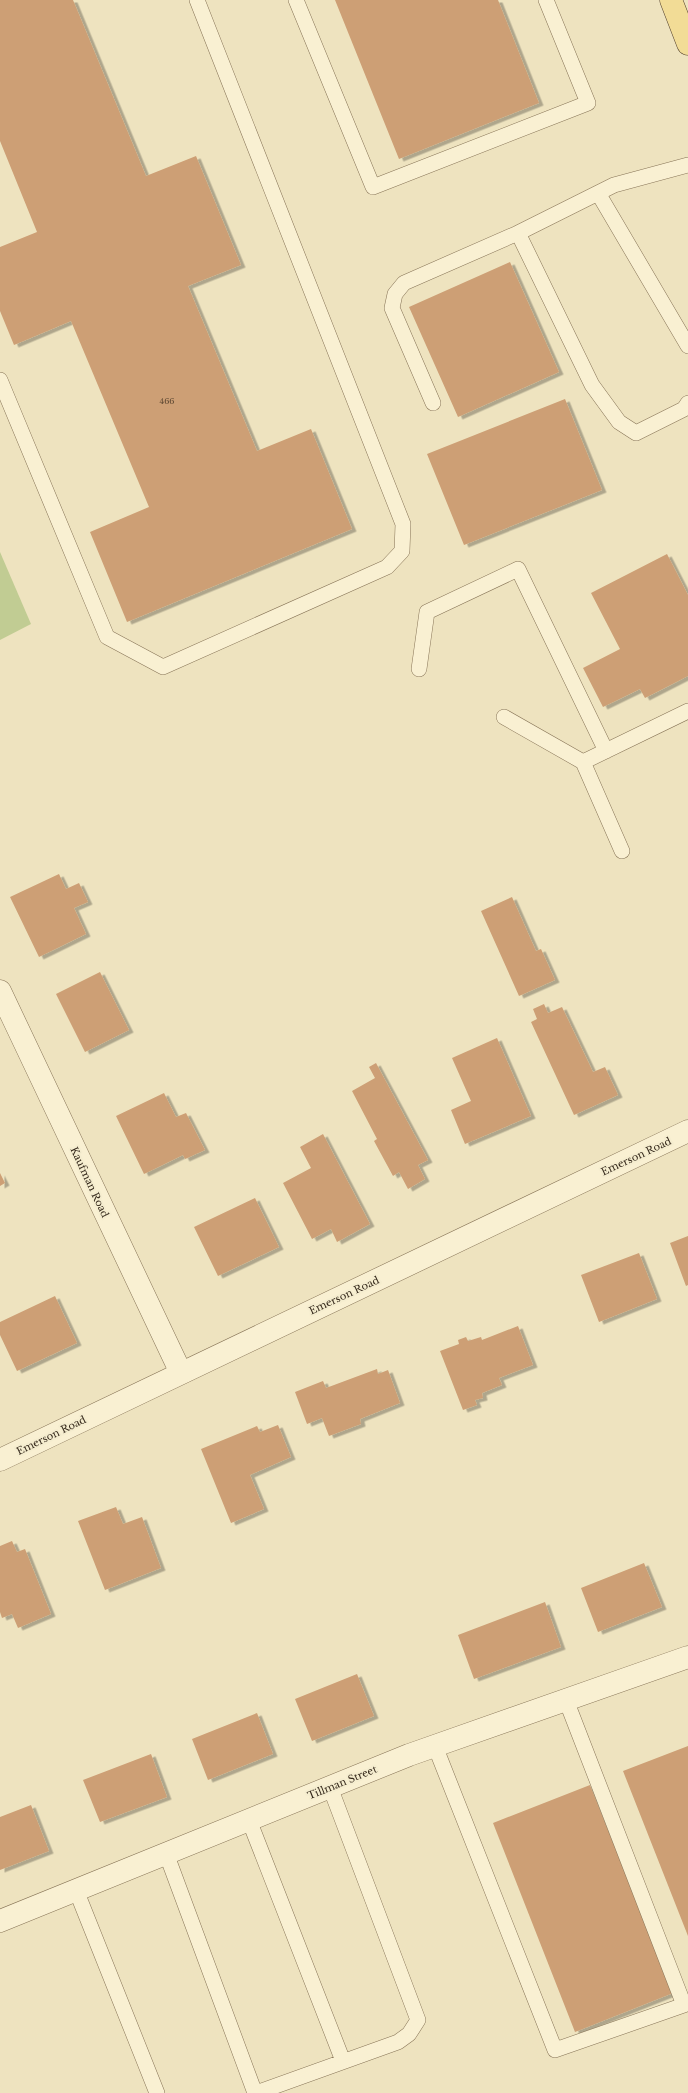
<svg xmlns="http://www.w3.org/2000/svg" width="688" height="2093" viewBox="0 0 688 2093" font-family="'Libre Baskerville',serif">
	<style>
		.green { fill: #c1cc93 }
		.building { fill: #cd9f75; filter: url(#shadow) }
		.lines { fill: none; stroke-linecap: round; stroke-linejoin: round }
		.service-casing { stroke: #877457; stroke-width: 16 }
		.minor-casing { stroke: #877457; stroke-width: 23 }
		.primary-casing { stroke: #54412c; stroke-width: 23 }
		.service { stroke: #f9f0d2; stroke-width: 15 }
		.minor { stroke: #f9f0d2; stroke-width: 22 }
		.primary { stroke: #f2dc96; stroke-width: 22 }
		.labels { text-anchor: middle; stroke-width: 4; stroke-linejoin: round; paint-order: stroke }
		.number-label { font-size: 8px; fill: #5c4732 }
		.street-label { font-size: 10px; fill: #362a1c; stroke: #f5edcf }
	</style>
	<defs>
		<filter id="shadow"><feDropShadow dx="4.5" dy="2.5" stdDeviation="0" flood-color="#0004"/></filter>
	</defs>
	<rect width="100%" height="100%" fill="#eee3bf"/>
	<!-- green -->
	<path class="green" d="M0,552l31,72 -31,16z"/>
	<!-- building -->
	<path class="building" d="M0,0h73l73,176 50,-20 45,109 -53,21 69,165 54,-22 41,100 -225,93 -37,-90 59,-25 -78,-186 -57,24 -14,-34v-64l37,-15 -37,-91z
		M335,0h163l41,103 -140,56z
		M510,262l49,110 -101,45 -49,-110z
		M565,399l37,91 -138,55 -37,-91z
		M667,554l21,41v81l-43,22 -5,-9 -37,18 -20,-39 37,-19 -29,-56z
		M59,874l7,15 13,-6 9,19 -14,6 12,26 -47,23 -29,-60z
		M512,897l24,54 5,-2 14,31 -36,16 -38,-85z
		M100,972l29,58 -44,22 -29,-58z
		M544,1004l4,9 14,-6 31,65 12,-5 13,28 -44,20 -43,-93 6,-3 -4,-10z
		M497,1038l34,78 -66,28 -14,-34 20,-9 -19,-43z
		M376,1063l52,97 -10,5 7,14 -17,10 -9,-17 -6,4 -19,-35 3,-2 -25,-48 23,-13 -6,-11z
		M164,1093l12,24 10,-4 19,37 -20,9 -2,-4 -39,19 -28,-58z
		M323,1134l47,90 -33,18 -6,-13 -19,10 -29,-56 28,-15 -11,-21z
		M0,1173l5,10 -5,3z
		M255,1198l24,49 -61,29 -24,-49z
		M688,1236v49l-2,1 -16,-43z
		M639,1253l18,46 -58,23 -18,-47z
		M55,1296l22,47 -60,28 -17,-36v-13z
		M518,1326l15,39 -34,13 3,7 -20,8 1,5 -8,2 2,5 -14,5 -23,-59 19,-7 -1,-4 8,-3 2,4 13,-4 1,3z
		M377,1369l1,5 10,-4 12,33 -40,16 1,5 -32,12 -7,-18 -15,6 -12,-32 28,-11 3,7z
		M278,1425l13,32 -41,18 14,34 -33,14 -30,-74 56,-23 3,6z
		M116,1507l7,17 19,-7 19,51 -56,22 -27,-69z
		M12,1541l5,11 8,-3 26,65 -33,14 -6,-14 -10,4 -2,-6v-66z
		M644,1563l18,44 -64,25 -17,-44z
		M545,1602l16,45 -87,32 -16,-44z
		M357,1674l17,42 -62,25 -17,-42z
		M257,1713l16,41 -65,26 -16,-41z
		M688,1746v190l-65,-165z
		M151,1754l16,43 -67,25 -17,-42z
		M590,1785l83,208 -98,39 -82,-209z
		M31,1805l18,46 -49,19v-53z"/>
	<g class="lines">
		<!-- service casing -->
		<g class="service-casing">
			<path id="service" d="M296,0l77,187 215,-84 -42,-103
				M688,165l-74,20 -96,48 74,152 27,37 17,11 48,-24 4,-6
				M598,193l90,153
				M0,380l107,257 56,30 224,-100 15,-16 1,-27 -206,-524
				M433,403l-41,-95 3,-14 9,-11 114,-50
				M419,669l8,-57 91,-43 88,182
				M504,717l79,45
				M622,851l-39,-89 105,-51
				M435,1746l120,304 129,-45 -118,-305
				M249,1820l94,241
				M166,1853l89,240
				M76,1890l81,203
				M256,2093l142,-51 11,-8 9,-14 -88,-233"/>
		</g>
		<!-- minor casing -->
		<g class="minor-casing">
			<path id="minor" d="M0,991l181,382
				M0,1460l688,-329
				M0,1921l409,-166 279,-98"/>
		</g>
		<!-- primary casing -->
		<g class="primary-casing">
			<path id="primary" d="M671,0l17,44"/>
		</g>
		<!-- service -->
		<use href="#service" class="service"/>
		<!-- minor -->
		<use href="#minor" class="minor"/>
		<!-- primary -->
		<use href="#primary" class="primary"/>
	</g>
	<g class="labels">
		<!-- number labels -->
		<g class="number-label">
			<text x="167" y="404">466</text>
		</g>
		<!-- street labels -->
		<g class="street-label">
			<text transform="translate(636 1156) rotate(-25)" y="4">Emerson Road</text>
			<text transform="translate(90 1182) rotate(65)" y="4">Kaufman Road</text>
			<text transform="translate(344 1295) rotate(-25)" y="4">Emerson Road</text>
			<text transform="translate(51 1435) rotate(-26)" y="4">Emerson Road</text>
			<text transform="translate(342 1782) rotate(-22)" y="4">Tillman Street</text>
		</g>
	</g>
</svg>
